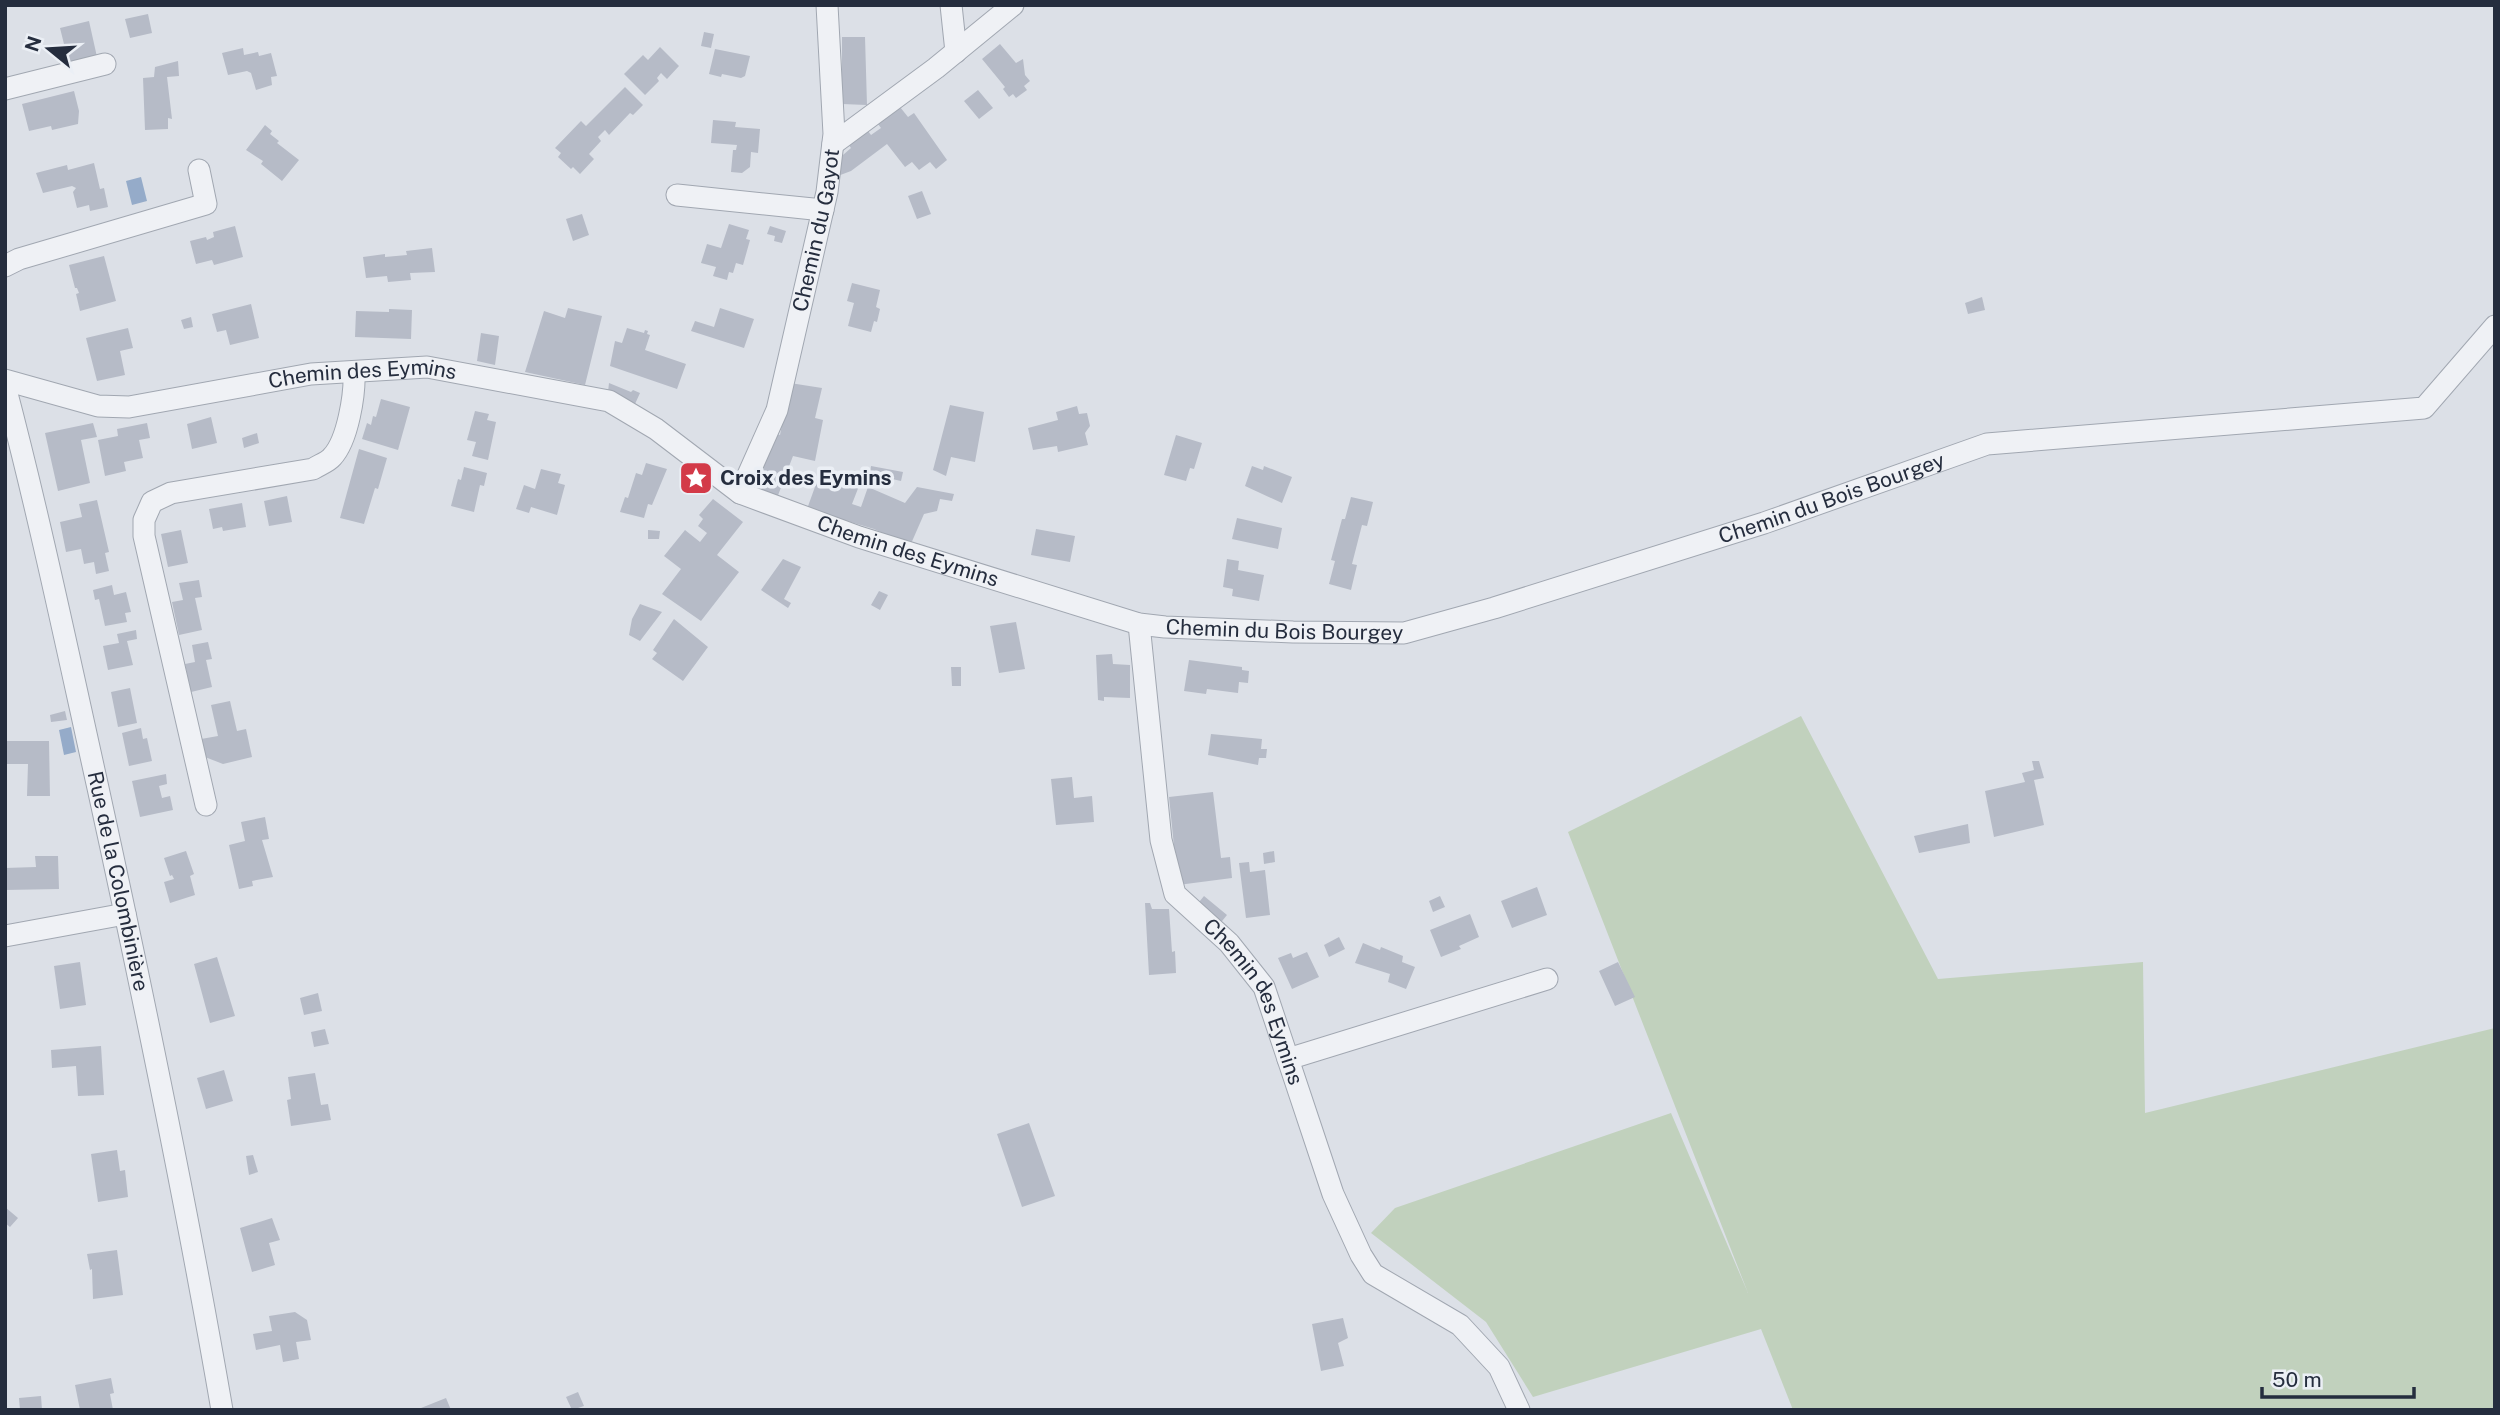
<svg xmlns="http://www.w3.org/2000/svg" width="2500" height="1415" viewBox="0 0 2500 1415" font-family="'Public Sans',sans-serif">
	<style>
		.green { fill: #c1d1bd }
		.water { fill: #95abc9 }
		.building { fill: #b6bbc7 }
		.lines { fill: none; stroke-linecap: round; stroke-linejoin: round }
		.minor-casing { stroke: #a1a7b1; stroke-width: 23 }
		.minor { stroke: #eff1f5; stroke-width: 21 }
		.labels { text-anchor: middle; stroke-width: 7; stroke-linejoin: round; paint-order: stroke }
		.street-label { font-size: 21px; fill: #252d3e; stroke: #ebeff5 }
		.poi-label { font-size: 21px; font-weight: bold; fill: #252d3e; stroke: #ebeff5; text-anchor: start }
	</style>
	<rect width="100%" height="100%" fill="#dce0e7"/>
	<!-- green -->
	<path class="green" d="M1801,716l137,263 205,-17 2,151 350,-85v382h-702l-32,-81 -228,68 -47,-75 -115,-89 24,-25 276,-95 77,180 -180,-461z"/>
	<!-- water -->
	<path class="water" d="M141,177l6,24 -15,4 -6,-24z
		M71,727l5,25 -12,3 -5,-25z"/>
	<!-- building -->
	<path class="building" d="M148,14l4,19 -22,5 -5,-19z
		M89,21l8,36 -28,7 -9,-36z
		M704,32l10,2 -3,14 -10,-2z
		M842,37h23l2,68 -25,-1z
		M1000,44l16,19 7,-4 2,16 5,6 -6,5 3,4 -11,8 -3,-4 -4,3 -6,-8 2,-2 -23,-28z
		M660,47l19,19 -12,13 -6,-6 -4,5 2,3 -14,14 -21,-21 19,-19 5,5z
		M243,48l1,7 14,-3 1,4 12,-3 6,23 -6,1 1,8 -16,5 -5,-17 -4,-2 -19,4 -6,-22z
		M715,49l35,7 -5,20 -4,2 -19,-4 -1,3 -12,-3z
		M178,61l1,15 -12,1 5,42 -4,-1v11l-23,1 -2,-52 11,-1 1,-10z
		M625,87l18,18 -10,10 -3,-2 -21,22 -4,-5 -7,7 3,4 -12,13 5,5 -14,15 -7,-7 -2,2 -13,-12 3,-4 -6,-5 26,-27 5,5z
		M978,90l15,18 -14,11 -15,-18z
		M74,91l5,20 -1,13 -26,6 -1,-4 -22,5 -7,-27z
		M900,107l8,10 6,-4 33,47 -11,9 -6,-7 -11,8 -7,-8 -7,5 -18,-23 -36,27 -16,6 1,-16 15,-13 -3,-4 20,-13 3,4 10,-7 -3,-4z
		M713,120l23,2 -1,5 25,2 -2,24 -7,-1 -1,15 -8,6 -11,-1 2,-22h3l1,-5 -26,-2z
		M265,125l7,6 -2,3 9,7 -2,2 22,17 -17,21 -21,-17 2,-3 -17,-11z
		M94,163l6,26 4,-1 4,19 -18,4 -1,-6 -12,3 -4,-16 3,-4 -4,-2 -29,7 -7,-20 31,-8 1,5z
		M922,191l9,23 -14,5 -9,-23z
		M582,214l7,21 -16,6 -7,-22z
		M729,224l20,6 -3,9 4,1 -7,25 -7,-2 -3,10 -4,-1 -2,8 -14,-4 3,-9 -15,-4 6,-19 14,4z
		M235,226l8,31 -29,8 -2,-5 -16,4 -6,-23 16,-4 1,3 7,-3 -1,-5z
		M770,226l16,5 -4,12 -8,-2 1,-5 -8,-2z
		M432,248l3,24 -25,1 1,7 -23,2 -1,-6 -21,2 -3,-21 22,-3v3l22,-2 -1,-4z
		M104,256l12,45 -36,10 -4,-17 3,-1 -2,-5h-2l-6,-23z
		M852,283l28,7 -4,17 4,2 -3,13 -3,-1 -3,11 -23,-6 6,-23 -7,-2z
		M1982,297l3,13 -17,4 -3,-11z
		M251,304l8,34 -29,7 -4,-15 -9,2 -5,-18z
		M568,308l34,8 -17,69 -60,-13 19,-61 21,7z
		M720,308l34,11 -10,29 -53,-17 4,-10 19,6z
		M389,309l23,1 -1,29 -56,-2 1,-26 33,1z
		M191,317l2,10 -9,2 -3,-9z
		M128,328l5,20 -13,3 5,24 -28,6 -11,-43z
		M627,328l17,5 1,-3 3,1 -1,3 3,1 -5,15 41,14 -9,25 -67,-23 5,-25 7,2z
		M481,333l18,3 -4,29 -18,-4z
		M609,383l22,9 2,-2 7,3 -5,11 -27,-12z
		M790,383l32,5 -7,30 8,2 -8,41 -22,-5 -16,42 -25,-9 21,-56 7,2z
		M381,399l29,8 -12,43 -36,-11 5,-16 4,2 2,-9 3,1z
		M950,405l34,7 -9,50 -24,-5 -5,19 -13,-6z
		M1077,406l2,8 8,-1 3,13 -5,7 3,12 -30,7 -1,-6 -24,4 -5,-22 30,-8 -2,-8z
		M475,411l14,3 -2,6 9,2 -8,38 -16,-4 4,-14 -9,-2z
		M211,417l6,26 -25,6 -5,-25z
		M93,423l4,14 -16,3 9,43 -32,8 -13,-58z
		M147,423l3,15 -11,2 4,18 -19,4 2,9 -21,5 -7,-36 20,-4 -1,-7z
		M257,433l2,10 -15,5 -2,-10z
		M1176,435l26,8 -8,26 -4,-1 -4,13 -22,-6z
		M359,449l28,9 -9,31 -3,-1 -11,36 -24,-6z
		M646,463l21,6 -15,36 -4,-1 -4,14 -24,-6 5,-15 3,1 8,-25 6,2z
		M871,466l32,6 -2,9 -31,-7z
		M1252,466l11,4 1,-4 28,11 -10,26 -37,-17z
		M464,467l23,6 -3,13 -4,-1 -6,27 -23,-6 7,-27 3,1z
		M541,469l20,5 -3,9 7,2 -8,30 -26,-8 -2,6 -13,-4 8,-24 11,4z
		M820,473l39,13 -7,18 9,3 7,-20 37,16 12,-16 37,7 -2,7 -12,-2 -3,12 -13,3 -14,32 -36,-17 -67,-20z
		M287,496l5,26 -23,4 -5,-25z
		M1351,497l22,5 -6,24 -5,-1 -10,39 5,1 -6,25 -22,-6 6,-23 -4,-1 11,-41h3z
		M713,499l30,23 -26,33 22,17 -38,49 -39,-27 19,-25 -17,-13 21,-26 15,12 7,-9 -9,-7 5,-7 -4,-4z
		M97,500l12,52 -4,1 4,18 -13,3 -2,-12 -10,2 -3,-15 -15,3 -6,-30 22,-5 -3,-13z
		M242,503l4,24 -23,4 -1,-4 -9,2 -4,-20z
		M1237,518l45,10 -4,21 -46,-10z
		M1036,529l39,7 -5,26 -39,-7z
		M181,530l7,33 -20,4 -7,-33z
		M648,530l12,1 -1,8h-11z
		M783,559l18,8 -17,32 7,4 -3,5 -27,-18z
		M1227,559l12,2 -1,9 26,5 -5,26 -27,-5 1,-7 -10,-2z
		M199,580l3,17 -7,1 7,32 -23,5 -7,-33 11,-2 -4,-17z
		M112,585l2,10 12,-3 5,20 -6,1 2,9 -22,4 -6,-27 -4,1 -2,-10z
		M879,591l9,4 -8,15 -9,-5z
		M640,604l22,8 -22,29 -11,-6 3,-16z
		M674,619l34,28 -25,34 -31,-22 5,-6 -4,-3z
		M1016,622l9,47 -26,4 -9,-47z
		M136,630l1,9 -10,2 6,24 -25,5 -5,-24 16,-3 -2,-9z
		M208,642l4,17 -6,1 6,27 -21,5 -6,-28 10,-2 -3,-17z
		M1112,654l1,10 17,1v33l-26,-1v4l-6,-1 -2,-45z
		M1189,660l53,7v3l7,1 -1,12 -9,-1 -1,11 -31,-4 -1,5 -22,-3z
		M951,667h10v19h-9z
		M130,688l7,35 -19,4 -7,-35z
		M230,701l7,30 9,-2 6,28 -29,7 -18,-7 -4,-18 17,-3 -7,-31z
		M65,711l2,9 -16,2 -1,-7z
		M141,728l2,11 4,-1 5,23 -23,5 -7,-33z
		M1211,734l51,5 -1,10h6l-1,9h-7l-1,7 -50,-10z
		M5,741h44l1,55h-23l1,-32h-23z
		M2032,761h7l5,17 -10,2 10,45 -50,12 -9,-46 40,-9 -3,-9 12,-3z
		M166,774l1,10 -8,2 3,12 8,-2 3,14 -33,7 -8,-36z
		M1072,777l2,21 18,-2 2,26 -38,3 -5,-46z
		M1213,792l8,66 9,-1 2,21 -54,7 -9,-88z
		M265,817l4,22 -7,1 11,37 -21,4 1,5 -14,3 -10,-44 16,-4 -4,-19z
		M1968,824l2,19 -51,10 -5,-17z
		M186,851l8,23 -4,2 5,19 -25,8 -6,-21 10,-3 -2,-4 -2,1 -6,-18z
		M1274,851l1,11 -11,2 -1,-11z
		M35,856h23l1,33 -54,1v-22l31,-1z
		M1249,862l1,10 15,-2 5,45 -24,3 -7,-55z
		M1537,887l10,28 -35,13 -11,-27z
		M1204,896l23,19 -9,11 -23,-19z
		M1440,896l5,11 -12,5 -4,-11z
		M1145,903h5l2,6h17l3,43 3,-1 1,22 -27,2z
		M1470,914l9,23 -20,9 2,3 -20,8 -11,-27z
		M1339,937l6,12 -16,8 -5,-12z
		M1363,943l17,7 1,-3 22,9 -1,6 13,5 -9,22 -18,-7 2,-8 -35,-11z
		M1307,952l12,25 -27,12 -14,-31 13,-5 2,5z
		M217,957l18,59 -25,7 -16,-59z
		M80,962l6,43 -26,4 -6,-43z
		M1618,962l17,35 -20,9 -16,-35z
		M318,993l4,18 -18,4 -4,-17z
		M325,1029l4,15 -15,3 -3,-15z
		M101,1046l3,49 -26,1 -2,-30 -24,2 -1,-18z
		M224,1070l9,31 -27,8 -9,-31z
		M315,1073l6,32 7,-1 3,16 -40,6 -4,-26 4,-1 -3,-22z
		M1029,1123l26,73 -33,11 -25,-73z
		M117,1150l3,21 5,-1 3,27 -30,5 -7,-48z
		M253,1155l5,17 -9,3 -3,-19z
		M5,1207l13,11 -8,9 -5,-4z
		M272,1218l8,22 -11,3 6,22 -23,7 -12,-44z
		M117,1250l6,45 -30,4 -1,-30 -2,1 -3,-16z
		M295,1312l12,8 4,20 -15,2 3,17 -16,3 -3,-17 -24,5 -3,-16 19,-3 -3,-15z
		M1343,1318l5,20 -10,5 6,23 -23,5 -9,-47z
		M111,1378l3,15 -4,1 3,16h-33l-5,-25z
		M578,1392l6,14 -12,4 -6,-13z
		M41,1396l1,14h-22l-1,-12z
		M446,1398l5,12h-35z"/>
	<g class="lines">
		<!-- minor casing -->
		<g class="minor-casing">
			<g id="minor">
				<path d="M951,5l5,47"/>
				<path d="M5,89l100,-25"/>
				<path d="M833,144l103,-76 77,-63"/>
				<path d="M677,195l146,15"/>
				<path d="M5,266l14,-7 187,-55 -7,-34"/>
				<path id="s1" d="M5,380l93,26 31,1 182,-33 116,-7 182,34 47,28 84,64 119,44 280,87 26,3 128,5 111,1 90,-25 270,-85 223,-79 437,-36 71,-82"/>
				<path id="s2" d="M5,386c35,133 63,267 93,402 45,206 88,413 124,622"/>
				<path id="s3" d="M740,493l37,-83 50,-218 7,-58 -7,-129"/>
				<path id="s4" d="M1139,624l22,216 14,54 54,49 35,44 69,207 28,61 12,19 87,51 39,42 20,43"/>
				<path d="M206,805l-62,-269v-16l8,-18 19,-9 142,-24c6,-4 15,-7 19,-12 16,-17 23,-63 22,-85"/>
				<path d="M5,936l120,-22"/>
				<path d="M1288,1059l259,-80"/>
			</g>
		</g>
		<!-- minor -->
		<use href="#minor" class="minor"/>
	</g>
	<!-- icons -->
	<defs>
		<g id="sight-square" transform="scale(1.75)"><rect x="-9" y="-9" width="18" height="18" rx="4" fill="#d33a48" stroke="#ebeff5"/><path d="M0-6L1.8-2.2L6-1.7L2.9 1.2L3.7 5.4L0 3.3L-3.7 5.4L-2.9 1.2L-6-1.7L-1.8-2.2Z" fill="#fff"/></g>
	</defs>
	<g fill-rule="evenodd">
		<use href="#sight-square" x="696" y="478"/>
	</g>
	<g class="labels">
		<!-- street labels -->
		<g class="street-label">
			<text dy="7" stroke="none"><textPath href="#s3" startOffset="275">Chemin du Gayot</textPath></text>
			<text dy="7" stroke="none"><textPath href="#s1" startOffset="364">Chemin des Eymins</textPath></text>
			<text dy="7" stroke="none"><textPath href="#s1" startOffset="1908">Chemin du Bois Bourgey</textPath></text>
			<text dy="7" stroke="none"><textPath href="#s1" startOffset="952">Chemin des Eymins</textPath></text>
			<text dy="7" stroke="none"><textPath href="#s1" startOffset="1340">Chemin du Bois Bourgey</textPath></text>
			<text dy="7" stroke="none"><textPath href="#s2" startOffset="508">Rue de la Colombinière</textPath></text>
			<text dy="7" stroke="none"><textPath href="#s4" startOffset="410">Chemin des Eymins</textPath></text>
		</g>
		<!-- poi labels -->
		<g class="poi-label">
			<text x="720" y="485">Croix des Eymins</text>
		</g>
	</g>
	<!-- border -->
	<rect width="2500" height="1415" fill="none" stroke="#252d3e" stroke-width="14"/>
	<!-- north arrow -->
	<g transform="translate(49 49) rotate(288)" stroke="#ebeff5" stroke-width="5" paint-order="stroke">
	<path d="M0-5L12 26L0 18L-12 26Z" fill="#252d3e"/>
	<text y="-10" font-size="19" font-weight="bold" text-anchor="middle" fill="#252d3e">N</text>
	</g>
	<!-- scale -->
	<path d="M2262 1387v10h152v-10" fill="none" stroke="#252d3e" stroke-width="3.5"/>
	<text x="2272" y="1387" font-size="21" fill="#252d3e" stroke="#ebeff5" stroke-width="5" paint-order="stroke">50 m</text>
</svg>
